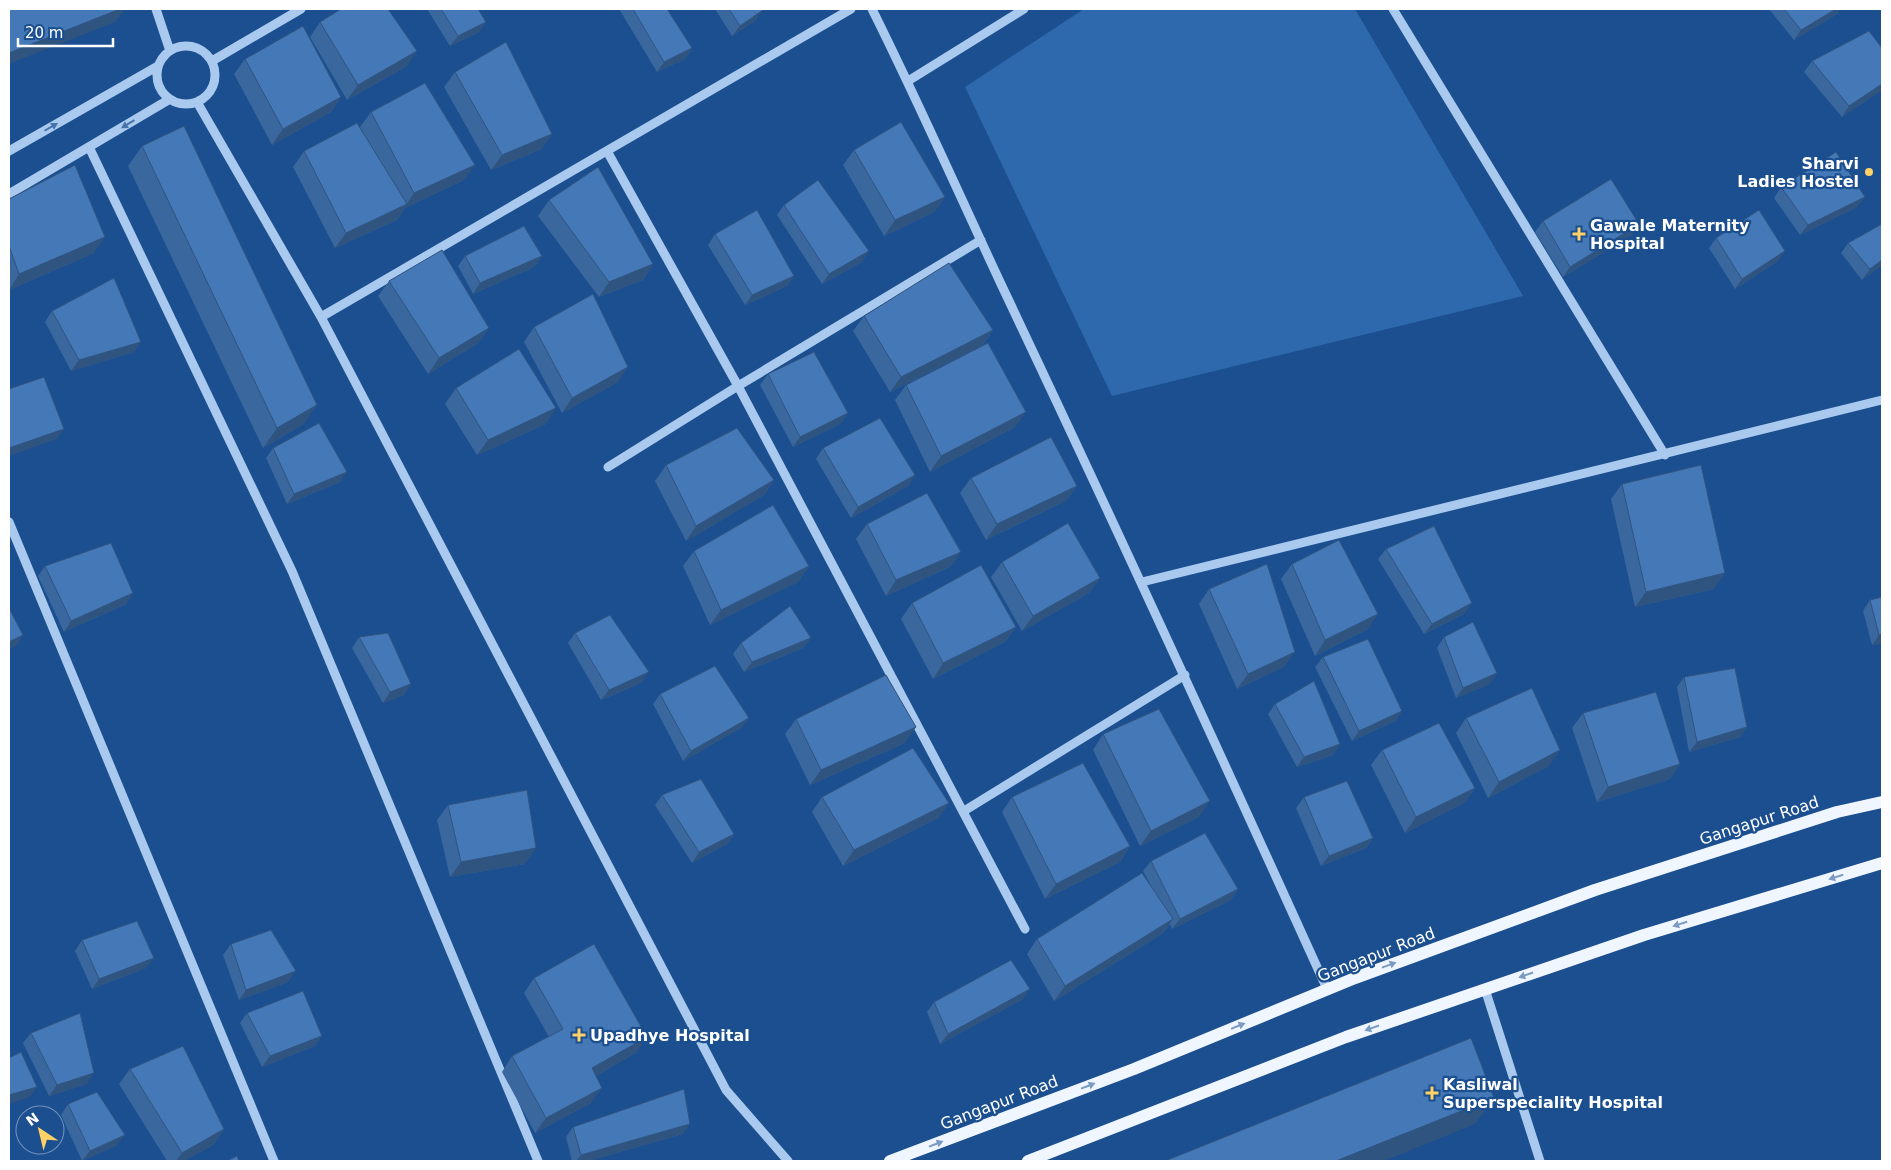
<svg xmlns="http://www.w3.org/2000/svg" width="1891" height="1170" viewBox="0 0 1891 1170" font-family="'DejaVu Sans',sans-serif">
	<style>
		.green { fill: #2e69ad }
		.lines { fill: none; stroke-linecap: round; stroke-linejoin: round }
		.minor { stroke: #a9c9ee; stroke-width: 9 }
		.major { stroke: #f0f6ff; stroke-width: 12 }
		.wall { fill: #3a679d }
		.shaded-wall { fill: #305480 }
		.building { fill: #4478b7; stroke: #305480 }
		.oneway { fill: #4674ac }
		.oneway2 { fill: #7b9ac1 }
		.poi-dot { fill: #ffd166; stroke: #1b4f8f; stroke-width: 2 }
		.labels { text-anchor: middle; stroke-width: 4.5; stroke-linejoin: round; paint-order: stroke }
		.poi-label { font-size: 16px; font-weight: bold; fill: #fff; stroke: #1b4f8f; text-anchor: start }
		.street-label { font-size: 16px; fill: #fff; stroke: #1b4f8f }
	</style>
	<rect width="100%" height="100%" fill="#1b4f8f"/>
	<!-- green -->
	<path class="green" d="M1084,9h271l168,287 -411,100 -147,-309z"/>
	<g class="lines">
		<!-- minor -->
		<path class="minor" d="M156,9l14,42
			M872,9c45,90 86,183 129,275 111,234 219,469 326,705
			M1393,9l272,446
			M157 75a29 29 0 1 1 58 0a29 29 0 1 1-58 0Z
			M212,61l89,-52
			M908,81l116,-72
			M197,102l124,215 405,773 62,71
			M89,147l203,424 246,590
			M9,151l149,-85
			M607,151l131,235 287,543
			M9,194l161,-95
			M321,317l530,-308
			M608,467l130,-81 243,-146
			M9,522l265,639
			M1142,582l740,-182
			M964,811l221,-136
			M1485,989l55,172"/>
		<!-- major -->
		<path class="major" d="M890,1161l244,-92 221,-91 240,-88 242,-78 45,-10
			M1028,1161l318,-124 298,-102 238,-72"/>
	</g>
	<!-- wall -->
	<path class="wall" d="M427,9h51l8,13 -7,10 -29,14z
		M619,9h48l25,39 -7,11 -28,13z
		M715,9h47l-7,12 -23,15z
		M1769,9h71l-3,5 -43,26z
		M320,22l87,44 -60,34 -37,-63z
		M245,59l96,38 -10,15 -59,33 -38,-71z
		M1812,61l70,29 -40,27 -38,-45z
		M455,72l87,77 -51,21 -47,-83z
		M371,112l93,68 -59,28 -8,12 -62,28 -42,-81 11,-16 60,-17 -4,-7z
		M142,146l162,278 -41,24 -135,-282z
		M854,150l91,47 -11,15 -50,24 -41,-71z
		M1781,187l76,20 -57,28 -26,-37z
		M9,199l85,54 -85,37z
		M549,200l104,64 -10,16 -44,17 -61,-81z
		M784,205l78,57 -40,22 -45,-69z
		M1543,221l89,14 -69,42 -28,-45z
		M1882,224v41l-20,15 -21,-27 7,-10z
		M715,234l79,42 -7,10 -42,19 -37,-60z
		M1716,238l62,23 -43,28 -26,-41z
		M465,256h77l-8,11 -61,27 -15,-28z
		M389,281l100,47 -11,15 -50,31 -50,-78z
		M52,311l82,41 -63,19 -26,-49z
		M864,316l129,14 -10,15 -93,47 -37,-61z
		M534,327l84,55 -56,31 -38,-71z
		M768,374l80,39 -8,11 -47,23 -33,-62z
		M906,385l109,42 -85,45 -35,-72z
		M456,388l90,36 -69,31 -32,-51z
		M273,448l67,34 -53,22 -21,-46z
		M823,448l92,27 -7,11 -57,32 -35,-59z
		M666,465l108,15 -10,15 -78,46 -31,-60z
		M971,478l106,8 -11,15 -80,39 -26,-47z
		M1622,484l92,105 -79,18 -24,-108z
		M867,524l94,28 -11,15 -64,29 -30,-57z
		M1386,549l78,65 -40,20 -46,-75z
		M694,551l115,15 -11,16 -88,43 -27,-59z
		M1002,562l98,16 -11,15 -67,38 -31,-54z
		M1292,564l76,65 -53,27 -34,-77z
		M45,566l81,38 -62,28 -26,-56z
		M1209,589l75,78 -47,22 -38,-85z
		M1882,597v46l-10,2 -9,-34 7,-11z
		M912,603l104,24 -11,15 -72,37 -32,-60z
		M575,633l66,50 -40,17 -33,-57z
		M359,637l45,58 -21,8 -31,-55z
		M1444,637l46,47 -34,14 -19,-50z
		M811,638l-8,10 -59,24 -11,-18 8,-11z
		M1323,657l79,54 -7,10 -43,20 -37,-74z
		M1684,677l63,50 -7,10 -51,15 -12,-65z
		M660,694l89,24 -8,10 -58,33 -30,-57z
		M1275,704l65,40 -7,11 -36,12 -29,-53z
		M1583,713l97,51 -10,15 -73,23 -25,-74z
		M1466,718l83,48 -61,32 -32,-65z
		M796,719l109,24 -95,42 -25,-51z
		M1103,734l96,83 -59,29 -47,-96z
		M1382,750l93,38 -11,15 -59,30 -34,-68z
		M662,795l72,39 -7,10 -35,19 -37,-58z
		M822,797l127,6 -11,15 -95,48 -31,-54z
		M1012,797l118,49 -10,16 -75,37 -43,-87z
		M1304,797l69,41 -7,10 -45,18 -25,-58z
		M448,805l77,59 -75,13 -13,-57z
		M1151,861l87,28 -7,11 -59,29 -2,-5 -8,10 -108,67 -27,-47 10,-15 113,-55 -7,-13z
		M82,940l64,28 -54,21 -17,-38z
		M231,944l57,38 -49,18 -16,-45z
		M534,978l103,74 -41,24 -5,27 -56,30 -33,-61 10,-16 37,-19 -25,-44z
		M1023,999l-83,45 -13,-32 7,-10z
		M247,1013l68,33 -53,21 -22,-44z
		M31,1033l56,51 -38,12 -26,-53z
		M130,1069l94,60 -11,16 -29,16h-17l-48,-77z
		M68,1104l49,41 -35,16 -21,-46z
		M573,1127l110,7 -95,27h-16l-6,-24z"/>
	<!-- shaded-wall -->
	<path class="shaded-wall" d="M120,9h5l-10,13 -106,42v-11z
		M1836,9h4l-3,5 -43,26 7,-10z
		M763,10l-8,11 -23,15 8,-10z
		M486,22l-7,10 -29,14 8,-10z
		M692,48l-7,11 -28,13 7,-10z
		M417,51l-10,15 -60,34 11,-15z
		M1882,84v6l-40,27 7,-11z
		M341,97l-10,15 -59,33 11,-16z
		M552,134l-10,15 -51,21 11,-15z
		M475,165l-11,15 -59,28 -8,12 -62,28 11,-15 60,-28 8,-12z
		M945,197l-11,15 -50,24 11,-16z
		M1865,197l-8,10 -57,28 8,-10z
		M1639,224l-7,11 -69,42 7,-10z
		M105,237l-11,16 -85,37 10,-16z
		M869,251l-7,11 -40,22 7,-10z
		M1785,251l-7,10 -43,28 7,-10z
		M542,256l-8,11 -61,27 7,-11z
		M1882,260v5l-20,15 8,-11z
		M653,264l-10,16 -44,17 10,-15z
		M794,276l-7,10 -42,19 7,-10z
		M489,328l-11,15 -50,31 11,-16z
		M993,330l-10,15 -93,47 11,-15z
		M141,342l-7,10 -63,19 8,-11z
		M628,367l-10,15 -56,31 10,-15z
		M317,405l-13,19 -41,24 14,-20z
		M556,408l-10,16 -69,31 11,-15z
		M1026,412l-11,15 -85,45 11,-16z
		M848,413l-8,11 -47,23 7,-10z
		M64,429l-7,10 -48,17v-8z
		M347,472l-7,10 -53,22 7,-10z
		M915,475l-7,11 -57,32 7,-11z
		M774,480l-10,15 -78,46 10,-15z
		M1077,486l-11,15 -80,39 11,-16z
		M961,552l-11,15 -64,29 10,-16z
		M809,566l-11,16 -88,43 11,-15z
		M1725,573l-11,16 -79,18 11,-15z
		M1100,578l-11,15 -67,38 11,-15z
		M133,593l-7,11 -62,28 7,-11z
		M1472,603l-8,11 -40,20 8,-10z
		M1378,614l-10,15 -53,27 10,-16z
		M1016,627l-11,15 -72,37 10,-16z
		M1882,634v9l-10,2 7,-10z
		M23,635l-7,11 -7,3v-7z
		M811,638l-8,10 -59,24 8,-10z
		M1295,652l-11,15 -47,22 11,-15z
		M649,672l-8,11 -40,17 8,-10z
		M1497,673l-7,11 -34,14 7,-10z
		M411,684l-7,11 -21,8 7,-11z
		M1402,711l-7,10 -43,20 7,-10z
		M749,718l-8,10 -58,33 8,-10z
		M916,727l-11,16 -95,42 11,-15z
		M1747,727l-7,10 -51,15 8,-10z
		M1340,744l-7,11 -36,12 7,-10z
		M1560,750l-11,16 -61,32 11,-16z
		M1680,764l-10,15 -73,23 11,-15z
		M1475,788l-11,15 -59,30 11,-16z
		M1210,801l-11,16 -59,29 11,-15z
		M949,803l-11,15 -95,48 11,-16z
		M734,834l-7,10 -35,19 7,-11z
		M1373,838l-7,10 -45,18 8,-10z
		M1130,846l-10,16 -75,37 11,-15z
		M536,848l-11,16 -75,13 11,-15z
		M1238,889l-7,11 -59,29 8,-10z
		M1173,919l-11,15 -108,67 11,-15z
		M154,958l-8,10 -54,21 7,-10z
		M296,971l-8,11 -49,18 7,-10z
		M1030,989l-7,10 -83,45 8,-10z
		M322,1036l-7,10 -53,21 8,-11z
		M647,1037l-10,15 -55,32 10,-16z
		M94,1073l-7,11 -38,12 8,-11z
		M37,1087l-7,10 -21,7v-9z
		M602,1088l-11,15 -56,30 11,-15z
		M1494,1098l-19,26 -91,37h-48z
		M690,1124l-7,10 -95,27h-12l5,-6z
		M224,1129l-11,16 -29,16h-8l6,-8z
		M125,1135l-8,10 -35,16 8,-10z"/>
	<!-- building -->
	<path class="building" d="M9,9h111l-111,44z
		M341,9h47l29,42 -59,34 -38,-63z
		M441,9h37l8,13 -28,14z
		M633,9h34l25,39 -28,14z
		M729,9h33l1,1 -23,16z
		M1784,9h52l-35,21z
		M303,26l38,71 -58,32 -38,-70z
		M1869,31l13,17v36l-33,22 -37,-45z
		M506,42l46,92 -50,21 -47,-83z
		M425,83l50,82 -61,28 -43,-81z
		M901,122l44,75 -50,23 -41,-70z
		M357,123l50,81 -61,29 -42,-82z
		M184,126l133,279 -40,23 -135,-282z
		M1836,152l29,45 -57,28 -27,-38z
		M75,165l30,72 -86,37 -10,-28v-47z
		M598,167l55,97 -44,18 -60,-82z
		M1611,179l28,45 -69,43 -27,-46z
		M818,180l51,71 -40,23 -45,-69z
		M757,210l37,66 -42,19 -37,-61z
		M1759,210l26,41 -43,28 -26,-41z
		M1882,224v36l-12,9 -22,-26z
		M524,226l18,30 -62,27 -15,-27z
		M442,250l47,78 -50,30 -50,-77z
		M949,263l44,67 -92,47 -37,-61z
		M114,278l27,64 -62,18 -27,-49z
		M593,294l35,73 -56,31 -38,-71z
		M988,343l38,69 -85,44 -35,-71z
		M519,349l37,59 -68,32 -32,-52z
		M814,352l34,61 -48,24 -32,-63z
		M44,377l20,52 -55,19v-59z
		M880,418l35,57 -57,32 -35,-59z
		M319,423l28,49 -53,22 -21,-46z
		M737,428l37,52 -78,46 -30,-61z
		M1051,437l26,49 -80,38 -26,-46z
		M1701,465l24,108 -79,19 -24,-108z
		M927,493l34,59 -65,28 -29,-56z
		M773,505l36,61 -88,44 -27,-59z
		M1068,523l32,55 -67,38 -31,-54z
		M1434,526l38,77 -40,21 -46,-75z
		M1339,540l39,74 -53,26 -33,-76z
		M111,543l22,50 -62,28 -26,-55z
		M1267,564l28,88 -47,22 -39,-85z
		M981,565l35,62 -73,36 -31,-60z
		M1882,597v37l-3,1 -9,-35z
		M790,606l21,32 -59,24 -11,-19z
		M9,608l14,27 -14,7z
		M610,615l39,57 -40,18 -34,-57z
		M1473,622l24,51 -34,15 -19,-51z
		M388,633l23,51 -21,8 -31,-55z
		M1368,639l34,72 -43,20 -36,-74z
		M715,666l34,52 -58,33 -31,-57z
		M1735,668l12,59 -50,15 -13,-65z
		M886,675l30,52 -95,43 -25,-51z
		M1314,681l26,63 -36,13 -29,-53z
		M1532,688l28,62 -61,32 -33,-64z
		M1656,692l24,72 -72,23 -25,-74z
		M1159,709l51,92 -59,30 -48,-97z
		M1439,723l36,65 -59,29 -34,-67z
		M913,748l36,55 -95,47 -32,-53z
		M1083,763l47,83 -74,38 -44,-87z
		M701,779l33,55 -35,18 -37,-57z
		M1347,781l26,57 -44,18 -25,-59z
		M527,790l9,58 -75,14 -13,-57z
		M1205,833l33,56 -58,30 -29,-58z
		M1142,873l31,46 -108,67 -28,-47z
		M137,921l17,37 -55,21 -17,-39z
		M271,930l25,41 -50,19 -15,-46z
		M594,944l53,93 -55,31 10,20 -56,30 -34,-62 51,-27 -29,-51z
		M1011,960l19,29 -82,45 -14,-32z
		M303,991l19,45 -52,20 -23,-43z
		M80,1013l14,60 -37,12 -26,-52z
		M1471,1038l23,60 -158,63h-171z
		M183,1046l41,83 -42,24 -52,-84z
		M21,1052l16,35 -28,8v-37z
		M684,1089l6,35 -109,31 -8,-28z
		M97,1092l28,43 -35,16 -22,-47z
		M237,1156l2,5h-12z"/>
	<!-- one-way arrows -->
	<defs><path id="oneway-solid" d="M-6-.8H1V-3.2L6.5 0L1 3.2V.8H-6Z" transform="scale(1.25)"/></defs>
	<g class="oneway">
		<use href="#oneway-solid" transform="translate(128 124) rotate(149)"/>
		<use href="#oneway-solid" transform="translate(51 127) rotate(-30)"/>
	</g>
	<g class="oneway2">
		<use href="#oneway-solid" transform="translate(1836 877) rotate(163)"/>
		<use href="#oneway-solid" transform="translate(1680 924) rotate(163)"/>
		<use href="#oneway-solid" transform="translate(1389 965) rotate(-20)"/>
		<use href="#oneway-solid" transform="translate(1526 975) rotate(161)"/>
		<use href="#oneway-solid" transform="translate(1238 1026) rotate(-22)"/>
		<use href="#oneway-solid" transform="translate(1372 1028) rotate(161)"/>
		<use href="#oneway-solid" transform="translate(1088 1086) rotate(-21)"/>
		<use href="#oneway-solid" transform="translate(936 1144) rotate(-21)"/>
	</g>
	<!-- markers -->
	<g class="poi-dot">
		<circle cx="1869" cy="172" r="5"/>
		<path d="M1576.5 226.5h5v5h5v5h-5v5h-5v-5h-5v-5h5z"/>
		<path d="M576.5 1027.5h5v5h5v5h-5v5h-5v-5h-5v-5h5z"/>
		<path d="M1429.5 1085.5h5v5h5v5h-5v5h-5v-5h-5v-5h5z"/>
	</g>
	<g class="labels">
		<!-- poi labels -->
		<g class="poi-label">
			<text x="1859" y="169" text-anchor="end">Sharvi<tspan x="1859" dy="18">Ladies Hostel</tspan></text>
			<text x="1590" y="231">Gawale Maternity<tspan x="1590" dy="18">Hospital</tspan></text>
			<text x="590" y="1041">Upadhye Hospital</text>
			<text x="1443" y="1090">Kasliwal<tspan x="1443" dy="18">Superspeciality Hospital</tspan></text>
		</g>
		<!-- street labels -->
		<g class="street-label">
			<text transform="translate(1759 820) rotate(-18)" y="6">Gangapur Road</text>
			<text transform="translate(1376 954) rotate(-21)" y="6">Gangapur Road</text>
			<text transform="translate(999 1102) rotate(-21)" y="6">Gangapur Road</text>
		</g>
	</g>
	<!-- border -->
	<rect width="1891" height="1170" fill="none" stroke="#ffffff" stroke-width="20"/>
	<!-- north arrow -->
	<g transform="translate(40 1130) rotate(325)"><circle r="24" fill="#1b4f8f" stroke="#7695bc"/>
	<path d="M0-4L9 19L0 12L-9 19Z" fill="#ffd166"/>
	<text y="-8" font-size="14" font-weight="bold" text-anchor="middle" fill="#ffffff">N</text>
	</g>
	<!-- scale -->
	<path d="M18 38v8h95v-8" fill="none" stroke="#ffffff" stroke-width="2.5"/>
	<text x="25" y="38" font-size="15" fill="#ffffff" stroke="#1b4f8f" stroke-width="4" paint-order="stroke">20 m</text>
</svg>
